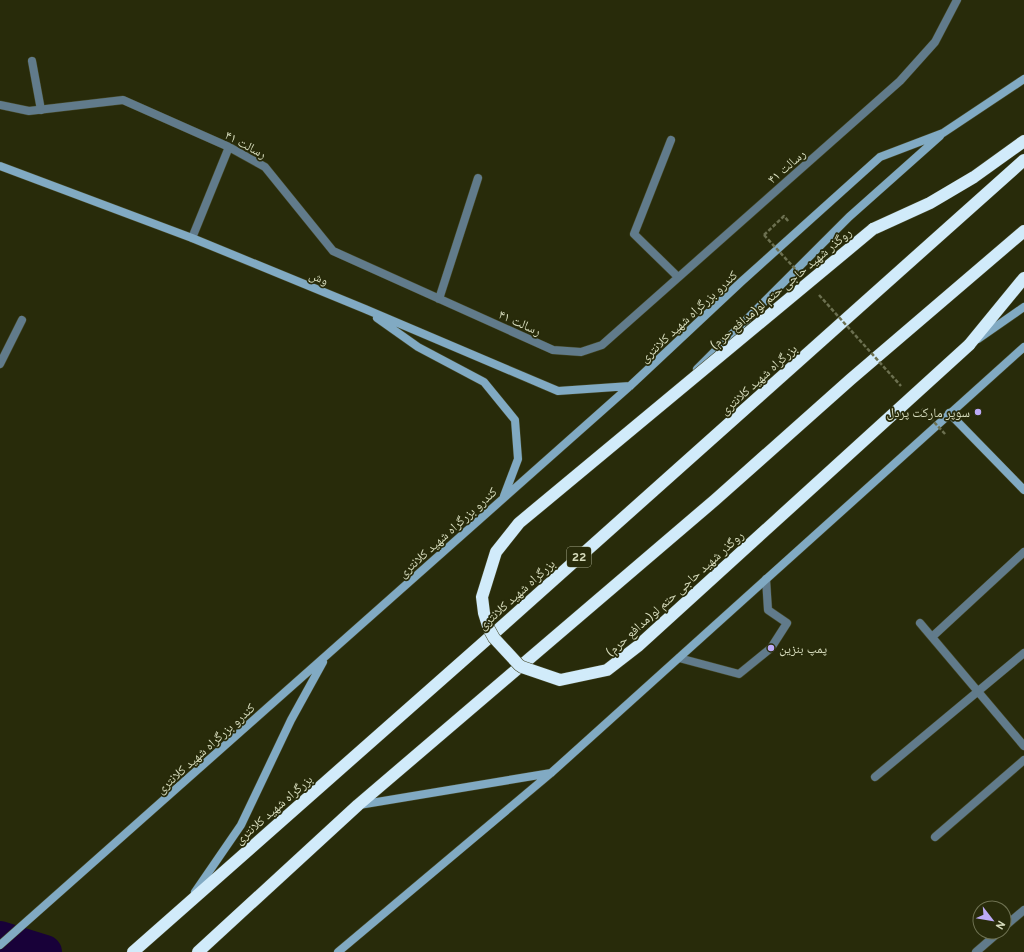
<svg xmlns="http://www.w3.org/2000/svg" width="1024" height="952" viewBox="0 0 1024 952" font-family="Overpass,'Noto Naskh Arabic',sans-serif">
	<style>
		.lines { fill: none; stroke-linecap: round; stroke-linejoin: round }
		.river { stroke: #180139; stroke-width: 34 }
		.lane-casing { stroke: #444726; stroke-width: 9 }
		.street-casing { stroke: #444726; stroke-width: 9 }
		.secondary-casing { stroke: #444726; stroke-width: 9 }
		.highway-casing { stroke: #444726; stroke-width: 13 }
		.path { stroke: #6c7050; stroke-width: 2.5; stroke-dasharray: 4 2; stroke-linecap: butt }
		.lane { stroke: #617b8b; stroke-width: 8 }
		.street { stroke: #617b8b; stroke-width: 8 }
		.secondary { stroke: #81aac3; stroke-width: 8 }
		.highway { stroke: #d1ebfa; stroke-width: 12 }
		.highway-bridge-casing { stroke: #444726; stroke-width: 13; stroke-linecap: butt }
		.path-bridge { stroke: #6c7050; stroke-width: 2.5; stroke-dasharray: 4 2; stroke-linecap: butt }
		.highway-bridge { stroke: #d1ebfa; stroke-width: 12 }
		.poi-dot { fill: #bcaaf6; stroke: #282b0a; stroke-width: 1.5 }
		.labels { text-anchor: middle; stroke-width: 3.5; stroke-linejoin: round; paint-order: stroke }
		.shield { fill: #282b0a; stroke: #a2a687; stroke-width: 1 }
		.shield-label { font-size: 12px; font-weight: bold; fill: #d6dbbc }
		.street-label { font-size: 13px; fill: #d6dbbc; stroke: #282b0a }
		.poi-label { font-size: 13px; fill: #d6dbbc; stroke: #282b0a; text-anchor: end }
	</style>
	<rect width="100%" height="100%" fill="#282b0a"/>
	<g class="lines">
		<!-- river -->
		<path class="river" d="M0,938l45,14"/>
		<!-- lane casing -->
		<g class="lane-casing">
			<path id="lane" d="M32,61l9,49
				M679,658l60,16 32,-26 16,-25 -19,-13 -2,-31"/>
		</g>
		<!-- street casing -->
		<g class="street-casing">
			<path id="street" d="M0,105l29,6 94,-11 106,47 36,20 68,84 220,99 28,2 21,-7 298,-264 35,-39 22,-42
				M671,140l-37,94 44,43
				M192,238l37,-91
				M439,299l39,-121
				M0,364l22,-44
				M920,623l104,123
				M932,637l92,-85
				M875,777l149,-124
				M935,837l89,-77
				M1004,927l20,-17
				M976,952l23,-20"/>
		</g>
		<!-- secondary casing -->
		<g class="secondary-casing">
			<path id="secondary" d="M0,166l192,72 173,71 193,82 72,-5
				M377,318l41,29 66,35 31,38 3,39 -14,37
				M978,339l46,-32
				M697,369l152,-152 91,-81
				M949,413l75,77
				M359,805l192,-32
				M195,892l46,-67 50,-105 32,-58
				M0,945l630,-559 111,-104 139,-125 63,-24 81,-54
				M338,952l213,-179 473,-426"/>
		</g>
		<!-- highway casing -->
		<g class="highway-casing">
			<path id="highway" d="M873,229l57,-26 44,-26 50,-36
				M969,345l55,-67
				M133,952l359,-317 532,-475
				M198,952l160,-147 357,-305 136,-121 173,-148"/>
		</g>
		<!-- path -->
		<path class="path" d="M764,235l20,-19 5,6"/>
		<!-- lane -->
		<use href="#lane" class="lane"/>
		<!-- street -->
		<use href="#street" class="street"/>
		<!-- secondary -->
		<use href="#secondary" class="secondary"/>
		<!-- highway -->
		<use href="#highway" class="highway"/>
		<!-- highway-bridge casing -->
		<g class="highway-bridge-casing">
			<path id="highway-bridge" d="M873,229l-354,294 -23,29 -14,45 2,16 5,16 5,9 25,27 3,2 38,13 47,-10 31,-24 331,-301"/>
		</g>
		<!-- path-bridge -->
		<path class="path-bridge" d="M764,235l34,37
			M819,295l82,91
			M922,409l24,26"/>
		<!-- highway-bridge -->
		<use href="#highway-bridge" class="highway-bridge"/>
	</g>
	<!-- markers -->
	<g class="poi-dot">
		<circle cx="978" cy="412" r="4"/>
		<circle cx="771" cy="648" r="4"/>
	</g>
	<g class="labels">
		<!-- shield labels -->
		<rect class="shield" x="567" y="547" width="24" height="20" rx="3"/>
		<g class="shield-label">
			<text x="579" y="561">22</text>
		</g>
		<!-- street labels -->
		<g class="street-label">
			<text transform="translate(246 144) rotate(28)" y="5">۴۱ رسالت</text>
			<text transform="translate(786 166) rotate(-41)" y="5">۴۱ رسالت</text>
			<text transform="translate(319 277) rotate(22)" y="5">وش</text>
			<text transform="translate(780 288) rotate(-40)" y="5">روگذر شهید حاجی حتم لو(مدافع حرم)</text>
			<text transform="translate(688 316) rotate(-43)" y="5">کندرو بزرگراه شهید کلانتری</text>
			<text transform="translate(520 322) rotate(24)" y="5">۴۱ رسالت</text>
			<text transform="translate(758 379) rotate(-42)" y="5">بزرگراه شهید کلانتری</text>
			<text transform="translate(447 532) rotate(-42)" y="5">کندرو بزرگراه شهید کلانتری</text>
			<text transform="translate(674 593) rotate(-42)" y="5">روگذر شهید حاجی حتم لو(مدافع حرم)</text>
			<text transform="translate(516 594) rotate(-42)" y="5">بزرگراه شهید کلانتری</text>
			<text transform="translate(205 748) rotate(-42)" y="5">کندرو بزرگراه شهید کلانتری</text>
			<text transform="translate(273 809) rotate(-41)" y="5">بزرگراه شهید کلانتری</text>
		</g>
		<!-- poi labels -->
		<g class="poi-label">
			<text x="970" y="417">سوپر مارکت پردل</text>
			<text x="779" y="653" text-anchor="start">پمپ بنزین</text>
		</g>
	</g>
	<!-- north arrow -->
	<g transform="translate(992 920) rotate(121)"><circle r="19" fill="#282b0a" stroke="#6e7151"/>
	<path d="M0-3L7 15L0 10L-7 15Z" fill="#bcaaf6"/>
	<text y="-6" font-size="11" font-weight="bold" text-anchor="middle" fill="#d6dbbc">N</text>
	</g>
</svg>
